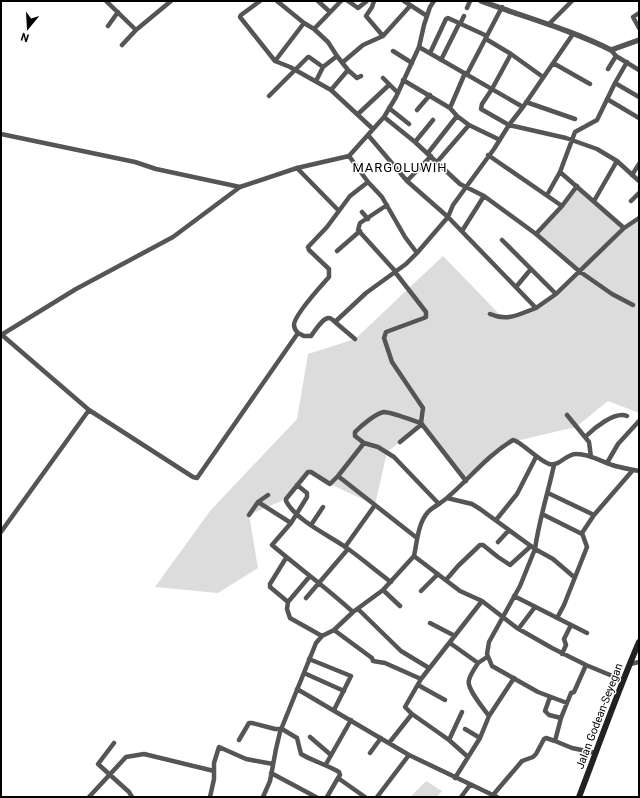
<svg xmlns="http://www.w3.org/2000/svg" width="640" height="798" viewBox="0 0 640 798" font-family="Roboto,sans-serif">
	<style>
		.green { fill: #dcdcdc }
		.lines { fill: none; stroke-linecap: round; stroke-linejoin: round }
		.minor { stroke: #555; stroke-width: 4.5 }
		.tertiary { stroke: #555; stroke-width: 5.5 }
		.secondary { stroke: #222; stroke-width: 6 }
		.labels { text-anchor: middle; stroke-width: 3; stroke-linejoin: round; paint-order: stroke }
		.street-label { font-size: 11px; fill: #000; stroke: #fff }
		.quarter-label { font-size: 13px; letter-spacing: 1px; fill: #000; stroke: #fff }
	</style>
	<rect width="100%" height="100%" fill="#fff"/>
	<!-- green -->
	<path class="green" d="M577,186l47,42 15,-10v195l-31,-12 -32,26 -69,16 -41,38 -44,-56 -35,27 -12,53 -45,-21 -19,-12 -25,27 -37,16 9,53 -40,25 -63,-6 55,-76 87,-92 11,-65 47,-15 88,-83 60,62 33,-10 43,-36 -44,-39z
		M426,781l16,10 -5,6h-23l-2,-2z"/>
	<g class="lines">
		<!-- minor -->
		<path class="minor" d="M106,1l30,29
			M260,1l-19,14 -1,2 35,44 15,6 41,23 42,39
			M277,1l27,22 10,6 14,13 9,14 -14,11 -7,14
			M318,1l12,11
			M348,1l10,7 9,-7
			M374,1l-2,6 -6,9 17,20
			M404,1l23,15
			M467,8l3,-7
			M639,13l-6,4 6,11
			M460,24l4,-8
			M549,24l23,-23
			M108,26l10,-14
			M314,29l27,-28
			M486,39l25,15 32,23
			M122,45l14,-15 35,-29
			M419,47l104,60
			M611,50l5,6 23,14
			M393,51l19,12
			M430,53l16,-34 2,-1 39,18
			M511,54l-19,35 -10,15 -1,5 28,16 57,13 31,11 20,12 22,20
			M337,56l11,14 9,8 4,-2
			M441,60l18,-36
			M275,61l29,-38
			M343,62l20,-17 20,-9 27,-30
			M553,63l37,21
			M608,69l8,-13
			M467,74l35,-67
			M383,78l15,15
			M403,80l47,28 7,8 12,9 31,15
			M615,83l24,14
			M331,90l17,-20
			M269,96l39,-39h1l14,10
			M607,99l32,19
			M526,102l49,17
			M389,108l20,16
			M450,108l15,-35
			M417,110l13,-15
			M358,114l31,-29
			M384,117l31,25 45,42 24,12 52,38 26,-28 15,-20
			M1,134l134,28 21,7 84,18
			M368,135l39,46 41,36 88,91 20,-14 68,-66 15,-10
			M415,142l18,-22
			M428,153l29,-37
			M488,155l74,51
			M349,156l19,26 14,15 23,40 12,16 31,-36 5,-12 41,-56 15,-24 14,-18 50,-73
			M437,162l32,-37
			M297,168l42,43
			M560,172l64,56
			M632,175l7,-11
			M407,181l24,-25
			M547,195l13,-23 15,-40 22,-12 18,-37 12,-21
			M594,201l23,-40
			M631,201l8,-8
			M387,205l-27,18 -2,7 38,42
			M362,212l6,7
			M462,231l22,-35
			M536,234l43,37 33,23 21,11
			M502,240l54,54
			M337,251l23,-20
			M516,287l15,-18
			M490,314c18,8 29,0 46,-6
			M335,322l20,17
			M298,333l6,3h7c4,-5 11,-18 18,-18 2,0 5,3 6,4l31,-29 40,-29 11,-11
			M1,335l75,-46 97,-52 67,-50 57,-19 52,-12 35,-39 12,-20 23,-50 5,-22 6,-18 4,-6
			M2,335l87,75 104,67 4,1 101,-145c-2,-2 -4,-5 -4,-8 0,-10 27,-39 35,-48v-8l-20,-19 -1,-3 19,-20 23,-31 18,-14
			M567,415l22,27 2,15
			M421,423l45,58
			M585,437c9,-9 30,-26 42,-21
			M400,442l22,-18
			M364,443l14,4 16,10 45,47
			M607,463l11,-19 21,-23
			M554,465c-6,28 -15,55 -19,84l18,10 21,18
			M338,476l26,-33 -9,-7v-4c6,-6 21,-19 29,-20 8,0 29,9 37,11l2,-15 -31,-46 -8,-24 2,-6 38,-14 2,-1v-5l-31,-40
			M297,485l10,8v4l-16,26 -19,22c27,23 55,43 81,67
			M548,493l46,22
			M447,498l25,6 8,5 55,40 -15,37 -31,56 -2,12 5,12 46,26 29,11
			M258,502l33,21
			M542,514l40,20
			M249,515l9,-13 10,-7
			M496,520l21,-26 19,-37
			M311,525l12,-18
			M1,532l88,-122
			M498,542l11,-12
			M345,547l30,-42
			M414,556c3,-14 4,-33 14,-44 6,-6 14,-9 20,-15 22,-19 40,-42 65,-57 6,0 25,20 36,24 11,3 17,-11 28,-10 12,0 24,7 35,11 9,3 18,4 27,6
			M286,558l-16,26v3l18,15 -1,7 3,9 32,18
			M446,580l12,-14 22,-21h3l15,12 12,8 21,-19
			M391,582c-16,-12 -31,-25 -47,-36 -18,-12 -48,-26 -58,-45v-2l22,-27h3l19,12 8,-8 79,62
			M383,590l17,16
			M421,591l17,-17
			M514,596l73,37
			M306,598l42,-49
			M288,602l22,-26
			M358,609l43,42 28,17
			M557,618l7,-13 23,-58 -5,-14 12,-18 39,-45
			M430,623l25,13
			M519,628l16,-21
			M334,630l38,28 1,3 12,2 36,16
			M450,643l28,20c-3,5 -8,12 -9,17 -3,8 15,29 20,36
			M562,654l4,-9 -2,-6 7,-14
			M309,659l42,17 -17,34
			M478,663l9,-6
			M630,664l9,-2
			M304,673l40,18
			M418,685l27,15
			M297,689l112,66 88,42
			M550,697l-5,14 4,4 12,3
			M465,729l15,9
			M310,737l21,18
			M239,740l10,-17h3l23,6h7l15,9 4,16c12,7 26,11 38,18l1,3 -2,3 27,19
			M449,740l13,-28
			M555,741l17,7 24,5
			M114,743l-16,21 31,28 3,5
			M389,743l23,-29
			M370,753l11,-15
			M468,757l-19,-17 -37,-26 -7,-7 16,-28 61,-78
			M326,764l25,-44
			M271,773l45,24
			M455,778l25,-40 9,-22 25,-38
			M493,795l29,-34 11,-4 3,-3 8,-15 2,-1 9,3 6,-23 10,-25 3,-1 12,-27
			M89,797l37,-40 18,-3 70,17
			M210,797l4,-18v-16l5,-16 27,12 27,5
			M263,797l7,-16 6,-32 4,-17 36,-89 6,-7 12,-6 19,-18 30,-22 31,-34 46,35 22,10 35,27 35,20 34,17 36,15
			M327,797l11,-19
			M377,797l32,-42
			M461,797l9,-12"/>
		<!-- tertiary -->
		<path class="tertiary" d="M481,1c43,16 88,28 130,49l28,-10"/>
		<!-- secondary -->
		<path class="secondary" d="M579,797c20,-52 38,-104 60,-155"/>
	</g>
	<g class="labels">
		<!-- street labels -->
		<g class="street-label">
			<text transform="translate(599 716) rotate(-69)" y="4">Jalan Godean-Seyegan</text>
		</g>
		<!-- quarter labels -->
		<g class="quarter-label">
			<text x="400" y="172">MARGOLUWIH</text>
		</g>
	</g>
	<!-- border -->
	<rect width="640" height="798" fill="none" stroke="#000000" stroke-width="4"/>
	<!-- north arrow -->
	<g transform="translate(28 28) rotate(198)" stroke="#ffffff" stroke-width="3" paint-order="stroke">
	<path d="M0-3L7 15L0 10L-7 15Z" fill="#000000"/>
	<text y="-6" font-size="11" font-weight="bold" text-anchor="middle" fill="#000000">N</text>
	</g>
</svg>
